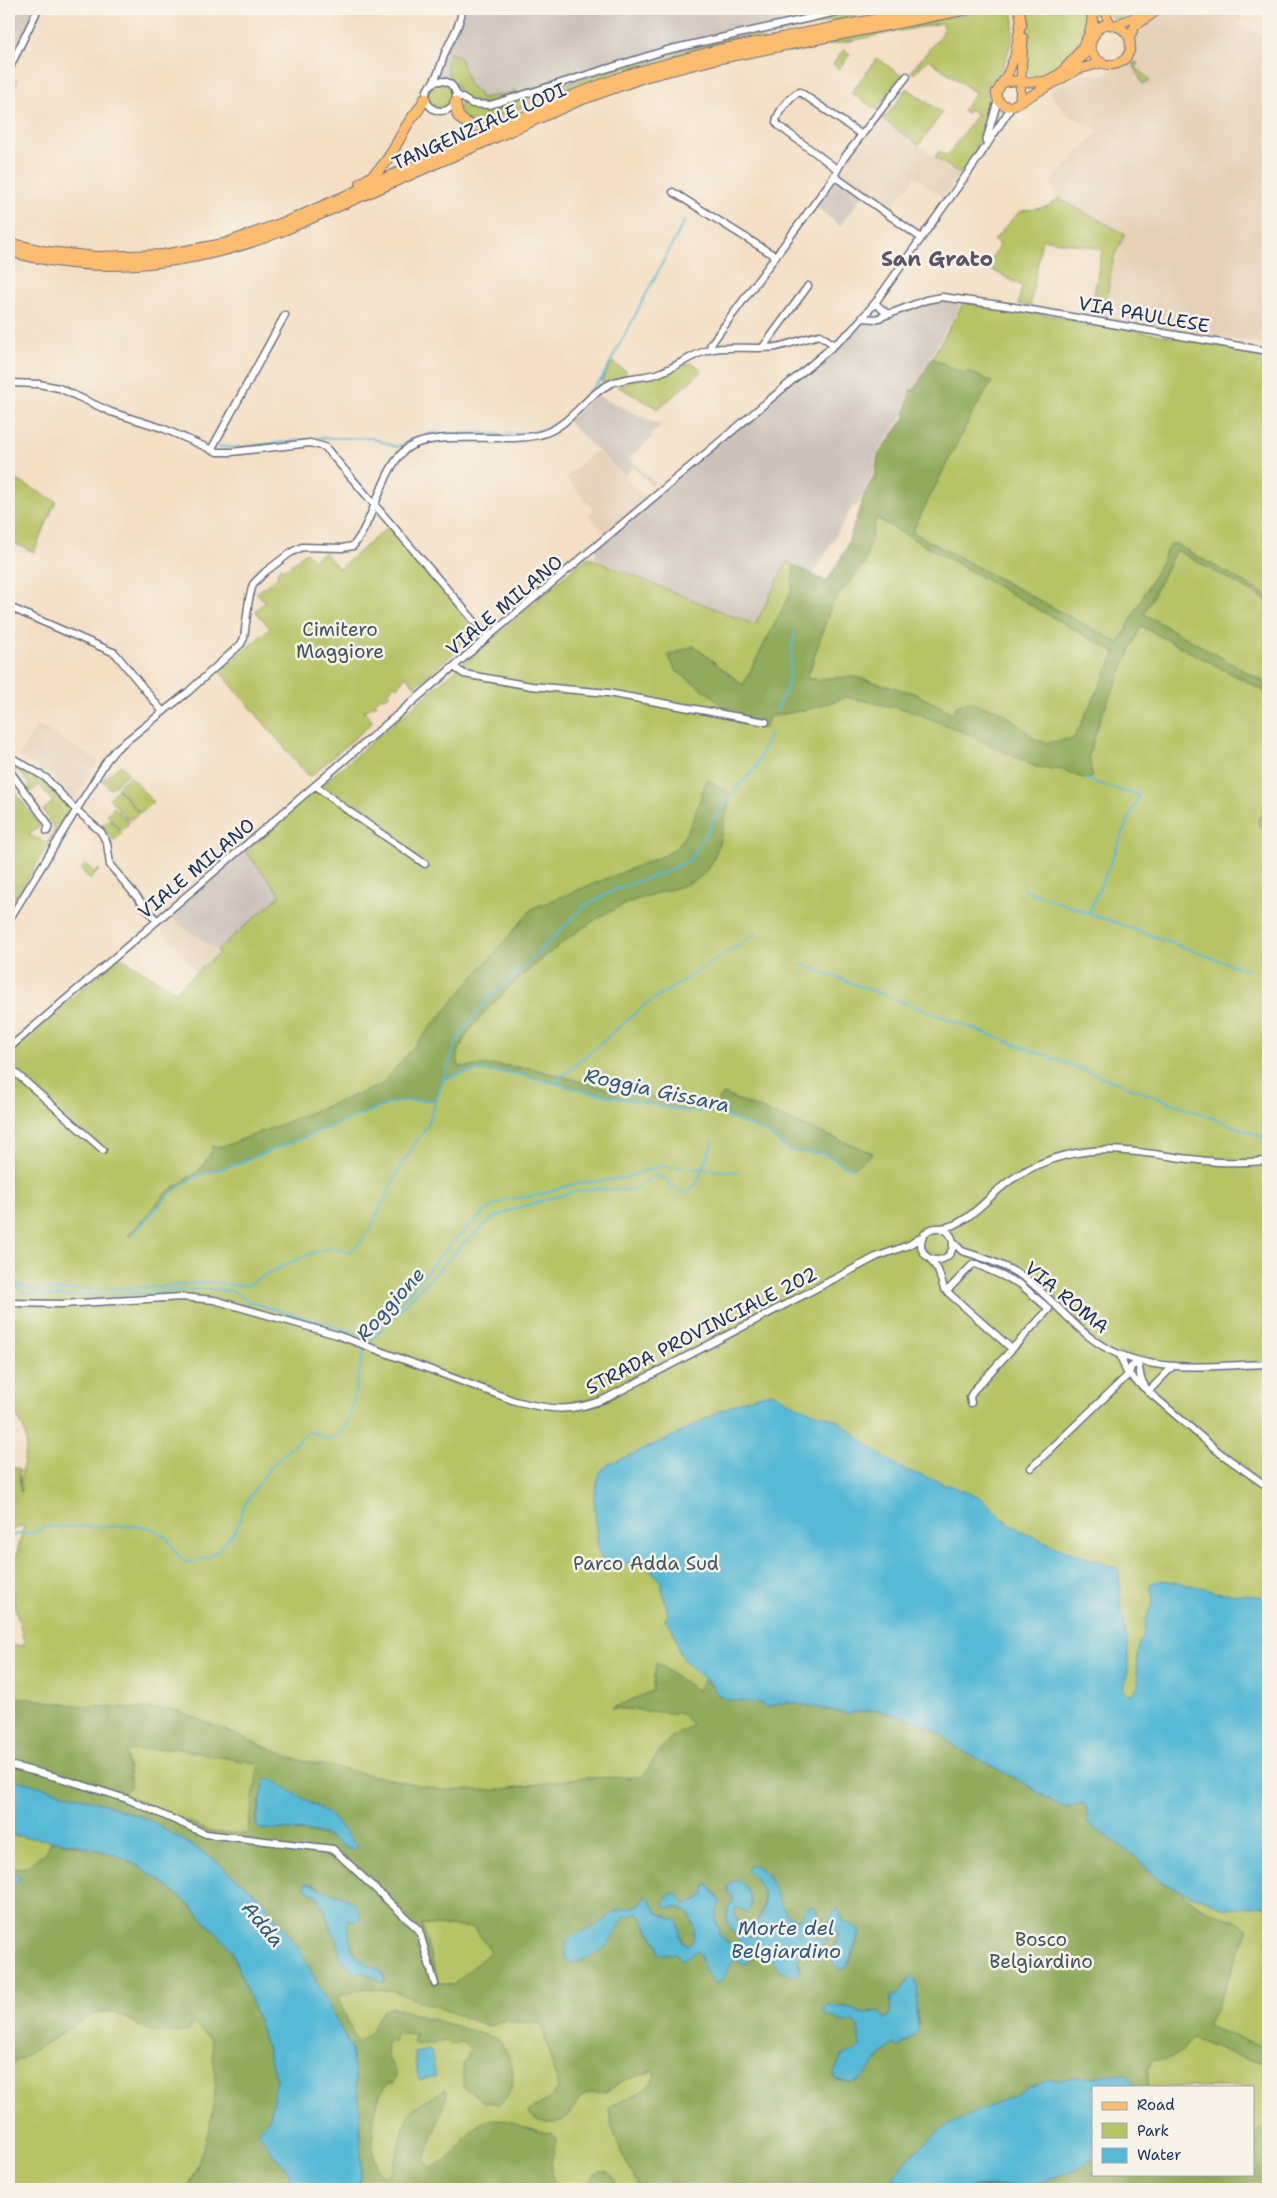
<svg xmlns="http://www.w3.org/2000/svg" width="1277" height="2198" viewBox="0 0 1277 2198" font-family="'Shantell Sans',sans-serif">
	<style>
		.built { fill: #e6d0b7 }
		.industrial { fill: #ccc2b9 }
		.green { fill: #b7c466; stroke: #697a62; fill-rule: evenodd }
		.forest { fill: #91aa5b; stroke: #566c5c; fill-rule: evenodd }
		.water { fill: #57b9d6; stroke: #39749a }
		.lines { fill: none; stroke-linecap: round; stroke-linejoin: round }
		.stream { stroke: #57b9d6; stroke-width: 2 }
		.minor-casing { stroke: #676d82; stroke-width: 9 }
		.major-casing { stroke: #676d82; stroke-width: 11 }
		.highway-casing { stroke: #676d82; stroke-width: 12 }
		.minor { stroke: #fff; stroke-width: 6 }
		.major { stroke: #fcbd6f; stroke-width: 9 }
		.highway { stroke: #fcbd6f; stroke-width: 10 }
		.labels { text-anchor: middle; stroke-width: 5; stroke-linejoin: round; paint-order: stroke }
		.street-label { font-size: 19px; fill: #1b2f5e; stroke: #f7f3e8 }
		.park-label { font-size: 19px; fill: #425460; stroke: #f7f3e8 }
		.water-label { font-size: 20px; font-style: italic; fill: #2d5882; stroke: #f7f3e8 }
		.quarter-label { font-size: 21px; font-weight: bold; fill: #5a5566; stroke: #f7f3e8 }
	</style>
	<rect width="100%" height="100%" fill="#f7f3e8"/>
	<filter id="ink" filterUnits="userSpaceOnUse"><feTurbulence type="fractalNoise" baseFrequency=".02" numOctaves="2"/><feDisplacementMap in="SourceGraphic" scale="10" xChannelSelector="R" yChannelSelector="G"/><feConvolveMatrix kernelMatrix="1 2 1 2 8 2 1 2 1" color-interpolation-filters="sRGB"/></filter>
	<filter id="wash" filterUnits="userSpaceOnUse"><feTurbulence type="fractalNoise" baseFrequency=".0096" numOctaves="4" result="noise"/><feDisplacementMap in="SourceGraphic" scale="20" xChannelSelector="R" yChannelSelector="G"/><feGaussianBlur stdDeviation="1.12" result="paint"/><feColorMatrix in="noise" values="0 0 0 0 0 0 0 0 0 0 0 0 0 0 0 0 0 1.4 0 .05"/><feComposite in="paint" operator="in"/></filter>
	<g filter="url(#wash)">
		<rect width="100%" height="100%" fill="#f4dfc4"/>
		<!-- built -->
		<path class="built" d="M1169,9h40l6,5 5,-5h31l-14,14 31,14v308l-165,-26 11,-63 11,-22 -68,-36 -6,-17 48,-51 -32,-16 -19,-22 33,-19 23,2 31,-21 1,-17 3,-7z
			M879,117l81,57 -17,24 -28,-21 -25,34 -49,-35 -1,-2 9,-12 -3,-2z
			M596,450l53,51 -41,36 -20,-22 6,-5 -29,-33z
			M38,724l60,37 -24,40 -20,-23 -35,-22z
			M167,916l50,34 1,2 -22,20 -39,-47z"/>
		<!-- industrial -->
		<path class="industrial" d="M9,9h34l-32,66 8,5 -10,20z
			M458,9h408l-276,68 -52,18 -54,14 -11,-2 -12,-5 -7,-17 -18,-12 6,-22 14,-29z
			M840,174l24,19 -24,33 -24,-19z
			M935,299l27,1 -49,89 -4,-2 -7,30 -26,38 -3,18 -15,32 -6,2 -39,68 -27,-13 -31,63 -160,-66 2,-17 267,-223z
			M596,395l65,31 -11,9 3,2 -24,21 26,25 -3,3 -19,-19 -9,9 -57,-55z
			M244,851l37,44 -64,55 -50,-34z"/>
		<!-- green -->
		<path class="green" d="M866,9h20l-217,49 -102,30 -82,35 -19,-3 -8,-12 3,-6 18,7 16,-2 148,-47 50,-13z
			M991,9h21l2,13 -2,19 -10,28 -13,15 -3,6 3,18 -2,9 -11,30 1,4 -17,23 -25,-17 4,-6 8,5 30,-42 -7,-5 -3,4 -4,-3 13,-17 -48,-34 -14,15 -3,-3 32,-38 -1,-10 -129,25 -13,4h-16v-2z
			M1023,9h65c3,29 -20,60 -47,69l-11,-3 -6,-11 3,-28z
			M1106,9h38l-26,11 -8,-4z
			M844,49l6,5 -11,15 -6,-5z
			M450,53l6,3 3,-1 10,30 10,9 1,4 35,-5 -1,-4 4,4c-17,6 -39,17 -56,2 -4,-4 -4,-9 -8,-13 -8,-9 -9,-18 -4,-29z
			M877,58l25,18 -25,34 -26,-17z
			M1133,63h5l-2,5 14,12 -2,3h-6z
			M428 97a13 13 0 1 1 26 0a13 13 0 1 1-26 0Z
			M907,88l35,25 -23,32 -40,-28 2,-3 5,3z
			M1058,198l67,36 -11,22 -11,63 -12,-5 11,-65 -60,-10 -12,67 -12,-2 4,-18 -35,-19 13,-23 -6,-4c6,-6 21,-27 28,-29 14,-3 26,-1 36,-13z
			M963,303l62,8 243,43v1835h-1259v-543l16,-1 -12,-46 -1,-26 12,-48 -15,7v-64h10l1,22 1,2c-3,-37 20,-50 -12,-85v-90l9,-9 2,-9 -11,-8v-240l111,-94 55,34 44,-38 -2,-3 64,-55 -36,-44 342,-294 168,68 32,-63 40,20 20,-34 58,-130 8,-26zM1093,2087h160v87h-160z
			M612,362l14,9 -1,7 -20,5 -4,-1z
			M689,363l7,2 6,6 -44,38 -41,-23 2,-2 42,-10z
			M9,476l47,25 -22,51 -25,-11z
			M388,527l3,1 86,102v3l-60,52h-3l-8,-9 -9,11 -2,-2 -6,5 1,4 -5,4 -4,-1 -6,5 2,2 -13,7 8,10 -1,3 -60,52 -3,-1 -87,-102v-3l49,-42 -14,-16v-2l9,-8 -8,-9 20,-16 1,-4 -1,-2 4,-4 1,2 5,-1 19,-16 7,8 11,-8 15,17z
			M12,762l33,20 25,27 -58,95 -3,-2v-118l31,42 -11,9 18,8 8,-14 -12,-19 10,-8 -13,-17 -10,7 -4,-4 4,-3 -12,-16 -4,3 -5,-7z
			M121,765l7,8 -18,16 -8,-9z
			M130,776l23,26 -13,11 -23,-26z
			M118,789l21,24 -10,8 -20,-23z
			M114,807l15,16 -8,7 -14,-16z
			M110,819l12,14 -8,8 -13,-15z
			M86,864l8,9 5,-4 1,1 -10,10 -9,-11z"/>
		<!-- forest -->
		<path class="forest" d="M932,358l31,15 7,-1 22,10 -19,30 -61,120 207,111 51,-99h6l92,52v5l-92,-51 -32,64 124,70v9l-127,-67 -41,93 -11,36 3,22 -6,2 -24,-9 -26,-3 -68,-33 -57,-23 -64,-14 -37,12 -41,8 -4,12 -27,-6 -27,-28 -35,-24 -8,-16 26,-9 49,39 48,-93 3,-26 33,16 19,-33 18,-54 11,-21 3,-19 26,-36 6,-30 4,2zM876,518l240,135 -42,85 -27,5 -11,-3 -33,-28 -35,-10 -12,4 -3,7 -39,-20 -59,-16 -48,2 25,-76 33,-40z
			M707,779l24,16c-5,18 -13,63 -24,76 -15,16 -43,19 -63,26 -12,4 -23,9 -35,15 -34,16 -146,106 -151,143 -1,4 1,9 1,12l36,-2 36,3 67,18 105,21 13,-3 7,-10 150,59 -19,15 -12,-3 -9,-7 -12,-5 -31,-1 -23,-19 -49,-20 -34,-2 -100,-20 -71,-18 -34,-2 -16,2 -19,6 -8,21 -31,1 -17,3 -151,60 -36,11 -17,8 -15,12 -38,42 -3,-1 39,-44 32,-21 14,-21 -2,-3 14,-1 156,-61 152,-177 132,-53c26,-13 32,-50 42,-76z
			M1268,807v24l-9,-5 -1,-7z
			M656,1662l41,29 6,-11 8,5 8,11 42,7 3,5 23,-6 59,11 32,-3 42,12 21,12 16,14 60,31 46,29c7,-1 14,-6 20,-5l3,3 2,18 46,31 25,26 19,9 23,17 40,17 7,5 -32,80 -10,17 62,22v16l-32,-8 -43,-18c-10,13 -22,24 -40,22l-5,10v17l-100,-7 -156,98 15,11h-267c-12,-23 -29,-53 -31,-80l3,-4c16,-7 39,-13 43,-32l-3,-2c-9,4 -18,6 -26,9 -8,2 -13,9 -21,12 -7,2 -16,-1 -22,4 -7,4 -9,14 -14,19 -12,13 -31,10 -41,-3l25,-16 5,-9 -16,-61 -4,-3 -36,-2 -14,5 -95,-35 -28,-3 -27,9 17,41 4,3c14,-5 14,-19 23,-30l10,-4 106,32c16,19 23,49 1,65l-14,-2 -22,-16v-21l7,-16 -7,-7 -12,2 -4,-3 -31,5 -3,-4 3,-8h-21v8l-9,1 3,16 7,15 -2,9h-6c-17,15 -20,74 -7,92l5,1 6,-5c5,-15 10,-49 20,-60 10,-9 22,-15 34,-22l1,5 -22,65 2,4 4,4c30,-5 34,-49 66,-48 11,0 22,7 33,10 7,2 15,3 22,5l4,4c-2,20 -13,38 6,51h-204l3,-20 -2,-68 -9,-55 -139,-189 -62,-37 -45,-16 -95,-26v-82l73,10 94,4 119,49 147,31h55l83,-12 62,-1c7,-8 10,-15 16,-24 7,-12 22,-21 34,-29l-10,-10 -70,-6 40,-17zM172,1748l87,16 -12,70 -36,-2 -88,-38 8,-8 -5,-35zM271,1779l25,16 20,10 35,34 -5,8c-25,-17 -56,-17 -86,-18l-5,-7 6,-24zM760,1867l4,7 4,1c6,15 13,41 30,45l8,-11 11,4 -5,16 4,9 7,-1c7,-9 9,-15 18,-22l3,7 8,3 7,13 -10,26 -17,-11 6,-18 -2,-4 -11,9 -3,13 -11,5 -4,-3 -5,-1 -4,3 2,11 -9,7c-20,-6 -16,-19 -27,-28 -11,-9 -15,4 -15,13l-9,2 -8,-2 -12,22c-20,-11 -11,-16 -23,-31l-15,8 -6,-6 -17,-6 -21,-34 -14,4 -11,18 -40,1 25,-11 17,-14 24,-6 6,-9 5,2 7,15c4,2 9,2 12,4 12,7 9,20 17,28l6,-2c6,-18 -1,-37 -22,-35v-14h7l7,9 5,1 16,-9 1,-10h3l8,11 -2,24 5,10 -3,3 22,19 5,-2 -3,-7 -10,-13 -4,-19 6,-9v-5l-5,-5 21,20 -13,-5 -2,5 8,19 6,6 9,-1 -3,-10c10,-19 16,-29 0,-49zM313,1884l18,10h9l16,12 -9,13c0,9 4,32 10,39 9,9 25,9 29,22l-4,2c-15,-14 -27,-3 -41,-24 -3,-5 -2,-10 -3,-15 -1,-4 -4,-7 -6,-10 -4,-12 -7,-31 -17,-39 -3,-2 -7,-4 -10,-6zM422,1924l52,4 17,23 -38,34 -15,-2zM915,1980c4,16 -1,29 4,44l-6,13 -11,9 -9,-2 -35,37 -24,-7 8,-18 14,-5 4,-5 -2,-19 -5,-5h-9l-20,-8 2,-9c8,1 17,0 24,3 9,3 14,7 23,3l12,8 5,-3v-7l17,-28z
			M52,1840l62,14 22,11 21,13 37,31 37,40 27,71 18,59 -6,38 2,36 19,21 -2,15h-101c12,-29 25,-64 27,-96 1,-18 -2,-37 -4,-54l-20,-17 -1,8 -3,2c-13,-1 -27,3 -39,-2 -26,-9 -26,-26 -58,-14l-81,50v-180l4,-3 2,-10 -6,-1v-4l18,-1 20,-17z
			M1268,2127v62h-317c52,-3 97,0 142,-31v16h160v-44z
			M598,2171h8l6,5 5,13h-32l9,-14z"/>
		<!-- water -->
		<path class="water" d="M774,1393l23,13 40,14 44,35 20,13 72,26 11,6 19,19 17,11 43,20 52,17 4,4 2,33 7,43v24l-5,17 5,6 5,-1 6,-8 -3,-18 4,-25 4,-8 2,-14 7,-20 -3,-13 1,-4 12,-3 42,8 9,4 54,5v309l-43,2 -54,-21 -16,-10 -21,-22 -46,-31 -2,-17 -3,-4 -20,5 -46,-29 -60,-31 -16,-14 -21,-12 -42,-12 -32,3 -59,-11 -23,6 -3,-5 -31,-3 -11,-4 -8,-11 -25,-23 -6,-8 -8,-27 -7,-6 3,-7 -8,-35 -10,-8v-3c-17,-10 -18,-1 -32,-2 -6,-1 -9,-5 -15,-3l-5,-12 -4,-53 4,-20 3,-7 9,-8c24,-9 48,-20 71,-31 31,-16 58,-35 93,-39z
			M9,1778l95,26 45,16 62,37 52,43 37,50 50,96 9,55 2,68 -3,20h-69l2,-15 -19,-21 -14,-22 12,-14 6,-38 -18,-59 -27,-71 -37,-40 -37,-31 -21,-13 -22,-11 -43,-11 -62,-8z
			M265,1779h6l58,35 28,32 -3,4c-11,-1 -20,-12 -31,-15 -19,-6 -43,-5 -63,-6l-4,-3z
			M754,1865c25,11 21,50 44,55l8,-11 5,-3 5,3 1,4 -5,16 4,9 7,-1c8,-10 5,-21 14,-29l7,14 8,3 8,6 -13,36 -6,3 -9,-9 6,-26 -2,-4 -11,9 -6,19c-6,-1 -11,-4 -17,-5l-4,3 1,17 -3,2c-11,-1 -20,-8 -25,-18 -2,-3 -3,-8 -6,-10 -4,-4 -10,-5 -14,0 -3,4 -1,10 -3,14l-3,2 -12,-4 -13,22 -5,1 -11,-14 -3,-12 -4,-6 -15,9 -6,-7 -12,2 -6,-3v-8l-20,-31 -14,4 -16,28 -15,11 -19,7 -7,-4 -2,-4 2,-13 6,-6 25,-11 17,-14 24,-6 8,-9 3,2 7,15 21,8 3,19 5,5 6,-2c4,-11 2,-30 -11,-35 -5,-2 -11,0 -16,-1l-1,-5 6,-8h7l7,9 5,1 16,-9v-9l4,-1 12,18c-6,9 -8,16 -1,27l-2,4 21,18 5,-2c-4,-12 -20,-24 -17,-37 1,-6 6,-9 6,-16l-5,-5v-6l9,-7c10,7 18,21 11,33l-12,-5 -2,5 8,19 6,6 8,-1c-3,-18 6,-15 8,-30 3,-14 -7,-26 -17,-35l2,-5z
			M9,1872l11,3v4l-11,7z
			M308,1883c7,2 12,6 18,8 14,6 32,8 35,28l-6,3 -8,-3 4,28 4,8 4,4 23,13 3,10h-3l-15,-9h-11l-5,-4 -11,-13 -2,-15 -5,-6 -4,-16 -9,-18 -4,-6 -11,-7v-4z
			M911,1977c12,9 4,23 5,35 0,8 3,12 2,20l-19,15 -6,-3c-4,5 -10,9 -14,14 -14,17 -19,30 -44,21l-1,-5 8,-18 14,-5 4,-5 -2,-19 -5,-5h-9l-20,-8 2,-9 25,3 7,4 10,1 10,-2 7,8 5,-4 1,-19h6z
			M431,2050l5,27 -17,4 -5,-28z
			M1127,2074l6,11 -7,2h-33v71l-17,12 -45,15 -124,4 -15,-11 18,-22 37,-31 101,-45z"/>
		<g class="lines">
			<!-- stream -->
			<path class="stream" d="M217,446l17,2 85,-10h52l26,9 15,-8 20,-6 75,1 21,-1 18,-4 15,-9 41,-42 83,-158
				M776,711l12,-27 6,-52
				M1086,779l22,8 31,8 -50,118
				M1022,889l224,81
				M801,964l467,175
				M445,1079l18,-6 16,-2 34,2 71,18 100,20 34,2 49,20 23,19 31,1 12,5 9,7 12,3
				M555,1082l90,-77 111,-71
				M131,1237l38,-42 15,-12 17,-8 36,-11 151,-60 17,-3 31,-1 22,-62 28,-37 59,-55 38,-39 31,-17 51,-18 25,-12 26,-44 22,-30 18,-19 13,-32
				M9,1275l8,9 19,7 124,-4 48,-5 36,4 4,-1 20,-12 39,-18 22,-7 19,4 9,-6 12,-15 31,-64 28,-43 8,-24
				M9,1283l16,10 13,3 73,-1 93,-6 29,2 14,10 114,33 5,-1 35,-31 51,-60 36,-33 16,-9 35,-5 35,-11 51,-6 34,-12 79,6
				M368,1344l96,-101 29,-25 24,-10 57,-16 20,-3 39,1 22,-15c13,0 16,18 31,18l11,-10 16,-42
				M9,1537l12,-4h12l11,-6 100,-1 11,4 12,8 10,16 8,8h7l17,-5 8,-6 20,-23 6,-21 27,-40 38,-35h4l15,7c31,-3 26,-68 39,-91"/>
		</g>
	</g>
	<g filter="url(#ink)">
		<g class="lines">
			<!-- minor casing -->
			<g class="minor-casing">
				<path id="minor" d="M9,69l29,-60
					M426 96a15 15 0 1 1 30 0a15 15 0 1 1-30 0Z
					M433,82c7,-10 8,-19 12,-29 6,-15 16,-28 17,-44
					M456,94l16,10 18,1 177,-55 183,-41
					M986,141l12,-41
					M837,169l-58,-43 -3,-4c1,-9 15,-28 24,-30l62,43
					M834,176l87,62
					M673,192l102,64
					M875,303l10,9 6,2
					M863,318l13,1 50,-19 16,-3 72,10 254,44
					M763,347l45,-61
					M709,350l2,-6 120,-163 13,-23 63,-82
					M9,383l30,1 20,4 52,24 51,16 55,24h15l78,-9 15,4 163,190
					M211,450l74,-135
					M9,607l106,46 48,59
					M454,667l10,7 67,12 77,7 158,29
					M9,756l37,22 26,28 29,26 6,11 3,22 47,56
					M9,770l38,52 2,4 -2,5
					M316,786l27,21 82,57
					M9,920l98,-160 9,-11 72,-57 53,-48 3,-6 5,-39 4,-15 12,-12 25,-19 12,-6 40,1 11,-2c21,-25 29,-76 52,-96 26,-22 98,-6 134,-15 31,-7 45,-40 73,-52 14,-6 30,-5 44,-9 17,-5 37,-20 52,-24 21,-5 46,0 68,-3 15,-3 29,-9 44,-12l14,10
					M9,1048l479,-411 363,-306 24,-28 102,-143 35,-54
					M9,1067l94,83
					M921 1244a16 16 0 1 1 32 0a16 16 0 1 1-32 0Z
					M940,1228c28,-2 46,-30 68,-46 18,-13 37,-22 59,-27 51,-13 101,4 152,7 16,1 33,0 49,-1
					M954,1243l8,8c20,6 45,15 63,27 29,21 51,54 83,71 48,26 108,16 160,15
					M931,1260l7,10 6,19 68,60
					M947,1291l25,-26 4,-1 44,20 29,25 -75,81 -4,7 1,6
					M9,1303l53,1 120,-7 32,3 123,35 178,66c36,9 57,12 92,-3l269,-141 33,-12 14,-9
					M1120,1355l6,16 10,10 84,72 48,34
					M1138,1362l3,17 7,13 25,-26
					M1031,1468l98,-94 2,-7 7,-5
					M9,1765l51,13 67,21 79,35 127,15 86,81 16,54"/>
			</g>
			<!-- major casing -->
			<g class="major-casing">
				<path id="major" d="M1019,9l3,16
					M1103,9l8,16
					M1021,21l-6,35 -7,17 -12,20c1,9 7,14 16,13l67,-37 22,-6
					M1116,25l31,-13
					M1129,38l6,-12 24,-17
					M1002,83c14,-6 31,3 46,-3 11,-5 26,-15 35,-24 11,-11 10,-41 35,-29 6,2 11,8 12,14 4,27 -34,34 -40,5
					M1020,100l3,-62"/>
			</g>
			<!-- highway casing -->
			<g class="highway-casing">
				<path id="highway" d="M1064,70c15,-15 32,-38 28,-61
					M455,102l3,14c12,14 26,11 42,5
					M361,183c25,-13 32,-34 45,-56 6,-11 15,-18 19,-29
					M9,243l39,9 48,5 67,-2 61,-11 67,-24 283,-125 56,-21 84,-23 215,-42
					M9,251c90,26 188,14 275,-21l296,-130 64,-23 71,-18 253,-50"/>
			</g>
			<!-- minor -->
			<use href="#minor" class="minor"/>
			<!-- major -->
			<use href="#major" class="major"/>
			<!-- highway -->
			<use href="#highway" class="highway"/>
		</g>
	</g>
	<g class="labels">
		<!-- street labels -->
		<g class="street-label">
			<text transform="translate(479 126) rotate(-24)" y="7">TANGENZIALE LODI</text>
			<text transform="translate(1144 314) rotate(10)" y="7">VIA PAULLESE</text>
			<text transform="translate(504 605) rotate(-40)" y="7">VIALE MILANO</text>
			<text transform="translate(196 868) rotate(-40)" y="7">VIALE MILANO</text>
			<text transform="translate(1067 1297) rotate(39)" y="7">VIA ROMA</text>
			<text transform="translate(701 1330) rotate(-27)" y="7">STRADA PROVINCIALE 202</text>
		</g>
		<!-- park labels -->
		<g class="park-label">
			<text x="340" y="636">Cimitero<tspan x="340" dy="22">Maggiore</tspan></text>
			<text x="646" y="1570">Parco Adda Sud</text>
			<text x="1041" y="1946">Bosco<tspan x="1041" dy="22">Belgiardino</tspan></text>
		</g>
		<!-- water labels -->
		<g class="water-label">
			<text transform="translate(657 1090) rotate(12)" y="7">Roggia Gissara</text>
			<text transform="translate(390 1304) rotate(-48)" y="7">Roggione</text>
			<text transform="translate(263 1924) rotate(50)" y="7">Adda</text>
			<text x="786" y="1935">Morte del<tspan x="786" dy="23">Belgiardino</tspan></text>
		</g>
		<!-- quarter labels -->
		<g class="quarter-label">
			<text x="937" y="266">San Grato</text>
		</g>
	</g>
	<!-- margin -->
	<rect width="1277" height="2198" fill="none" stroke="#f7f3e8" stroke-width="30"/>
	<!-- legend -->
	<rect x="1092" y="2086" width="162" height="90" fill="#f7f3e8" stroke="#9fa5b1"/>
	<rect x="1102" y="2102" width="25" height="8" fill="#fcbd6f" stroke="#9fa5b1"/>
	<text x="1137" y="2110" font-size="15" fill="#1b2f5e">Road</text>
	<rect x="1102" y="2123" width="25" height="15" fill="#b7c466" stroke="#9fa5b1"/>
	<text x="1137" y="2136" font-size="15" fill="#1b2f5e">Park</text>
	<rect x="1102" y="2148" width="25" height="15" fill="#57b9d6" stroke="#9fa5b1"/>
	<text x="1137" y="2160" font-size="15" fill="#1b2f5e">Water</text>
</svg>
